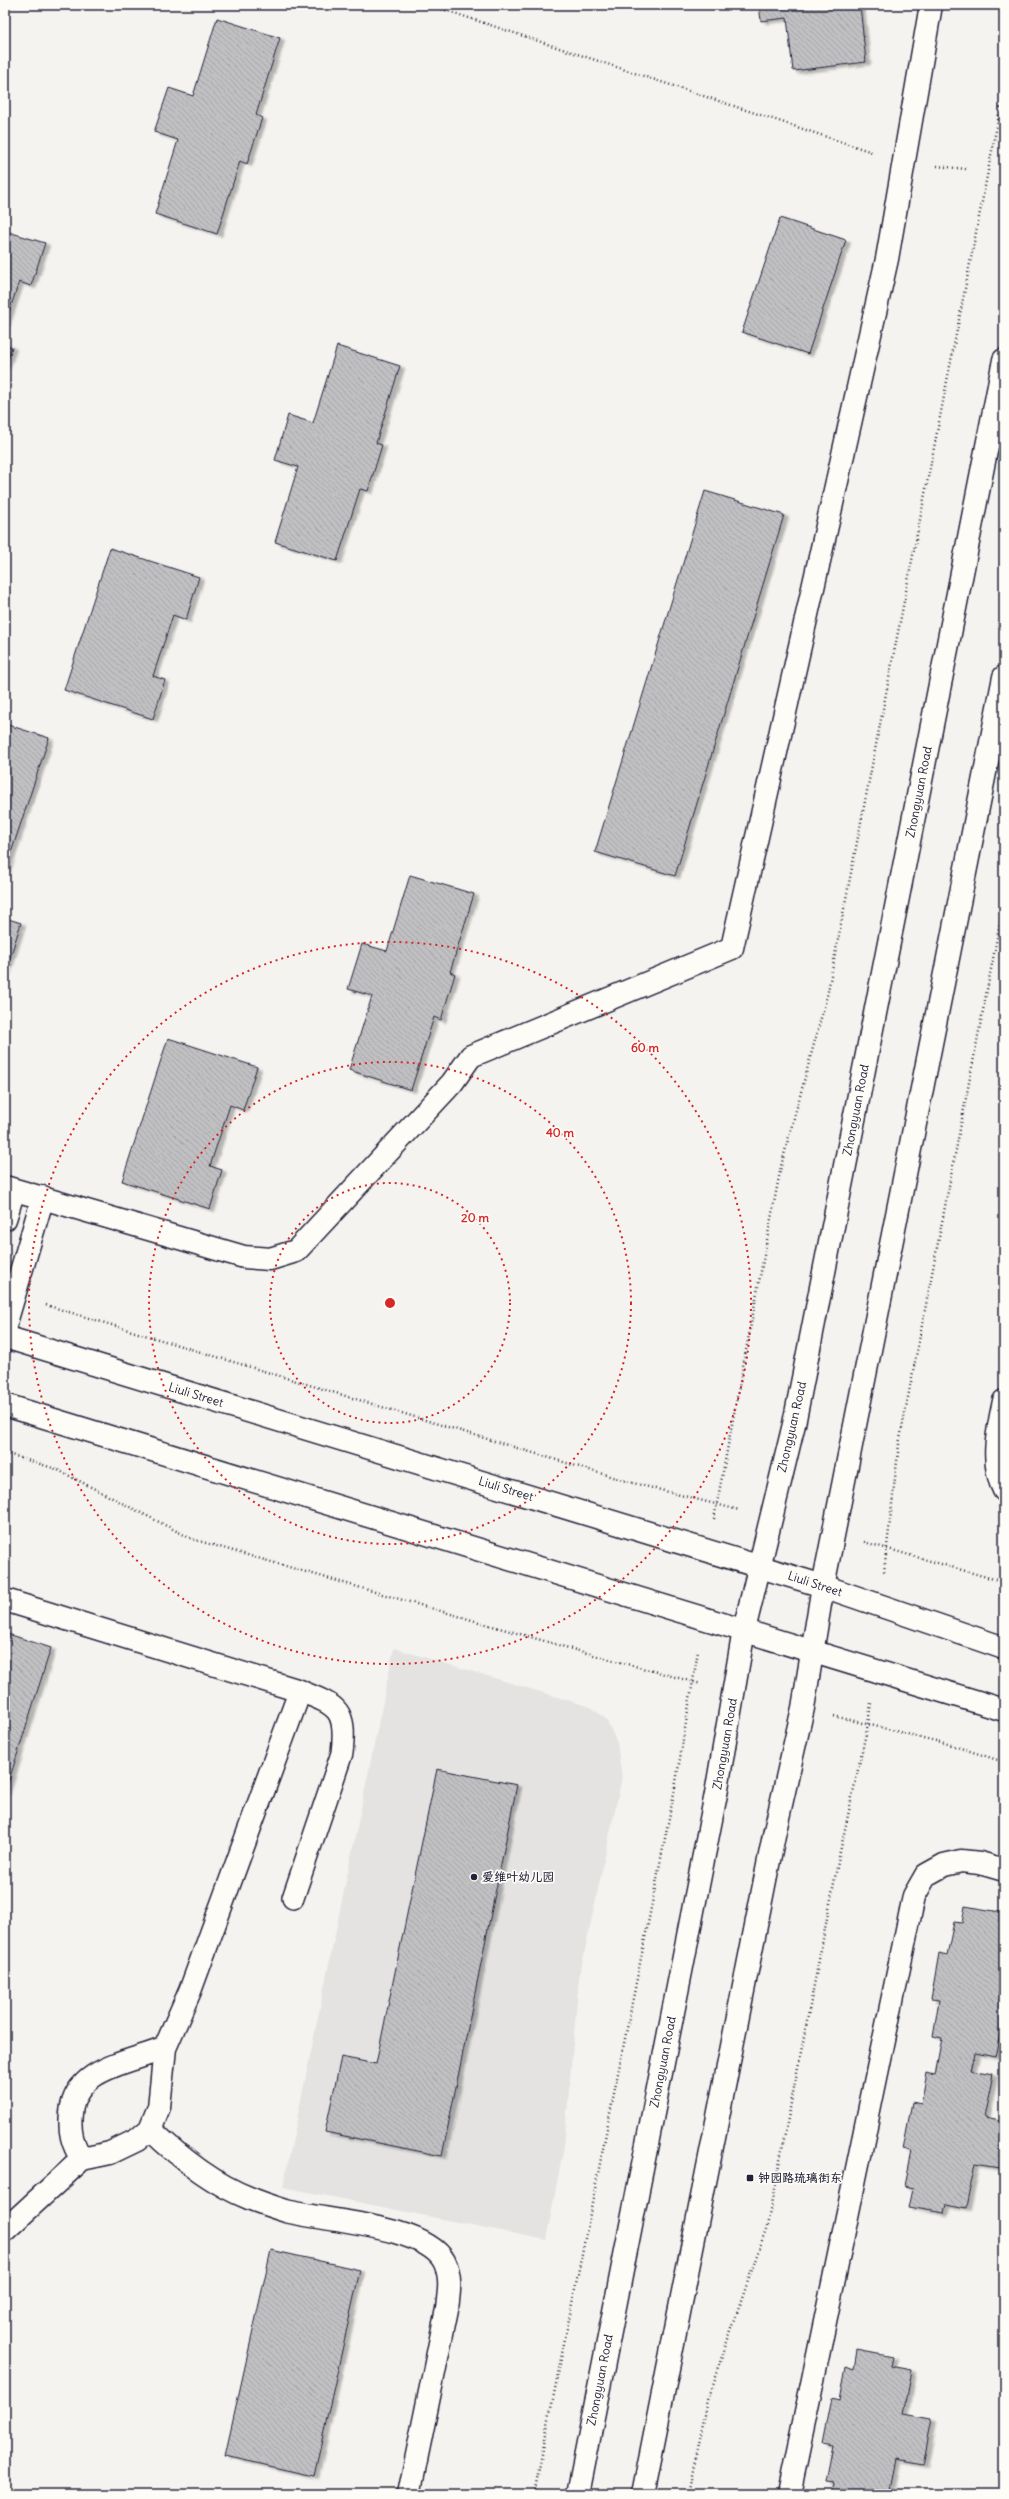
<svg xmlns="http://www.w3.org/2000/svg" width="1009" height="2499" viewBox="0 0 1009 2499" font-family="Delius,'LXGW WenKai TC',sans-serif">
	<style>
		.built { fill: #e4e3e2 }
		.building { fill: url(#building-back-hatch); stroke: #22223b; filter: url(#shadow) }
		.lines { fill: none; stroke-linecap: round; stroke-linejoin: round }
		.service-casing { stroke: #22223b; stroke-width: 24 }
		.minor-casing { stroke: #22223b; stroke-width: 25 }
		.secondary-casing { stroke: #22223b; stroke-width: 25 }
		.primary-casing { stroke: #22223b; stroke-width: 25 }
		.path { stroke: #22223b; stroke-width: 2.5; stroke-dasharray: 1 3; stroke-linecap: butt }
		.service { stroke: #fdfcf7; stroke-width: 21 }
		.minor { stroke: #fdfcf7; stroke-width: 22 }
		.secondary { stroke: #fdfcf7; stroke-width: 22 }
		.primary { stroke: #fdfcf7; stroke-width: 22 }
		.ring { fill: none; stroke: #d62828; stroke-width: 2; stroke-dasharray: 2 4 }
		.poi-dot { fill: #22223b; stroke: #fdfcf7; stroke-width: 1.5 }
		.labels { text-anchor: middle; stroke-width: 3.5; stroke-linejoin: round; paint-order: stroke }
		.street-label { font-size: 12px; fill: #22223b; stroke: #fdfcf7 }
		.poi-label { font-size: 12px; font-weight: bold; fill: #22223b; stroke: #fdfcf7; text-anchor: start }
		.centre { fill: #d62828; stroke: #fdfcf7; stroke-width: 2 }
		.ring-label { font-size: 12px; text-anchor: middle; font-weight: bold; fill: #d62828; stroke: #fdfcf7; stroke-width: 3.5; stroke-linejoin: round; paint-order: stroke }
	</style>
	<defs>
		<pattern id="building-back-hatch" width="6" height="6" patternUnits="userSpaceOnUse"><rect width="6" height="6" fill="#c0bfc2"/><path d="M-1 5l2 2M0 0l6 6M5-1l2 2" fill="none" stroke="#a5a4a8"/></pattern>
		<filter id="shadow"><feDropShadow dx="4.5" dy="2.5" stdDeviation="1" flood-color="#0004"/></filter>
	</defs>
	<rect width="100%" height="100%" fill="#f4f3ef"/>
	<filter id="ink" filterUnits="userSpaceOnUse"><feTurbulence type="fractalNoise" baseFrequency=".025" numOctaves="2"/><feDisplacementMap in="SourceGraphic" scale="8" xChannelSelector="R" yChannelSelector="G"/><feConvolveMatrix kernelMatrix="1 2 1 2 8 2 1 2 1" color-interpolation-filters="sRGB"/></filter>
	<g filter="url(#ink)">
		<!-- built -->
		<path class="built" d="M394,1648l197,59 15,12 11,24 5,34 -43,201 -15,168 -18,94 -263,-53z"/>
		<!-- building -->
		<path class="building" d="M759,5h101l6,57 -73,9 -6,-53 -26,3z
			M217,18l63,20 -24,77 6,3 -15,46 -7,-3 -23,73 -62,-20 23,-74 -24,-8 15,-44 24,8z
			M780,218l66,22 -38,114 -66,-22z
			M5,231l40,12 -14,43 -12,-4 -14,42z
			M5,344l7,3 -7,20z
			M337,346l63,20 -24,77 6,2 -14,46 -8,-2 -23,72 -62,-19 23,-75 -23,-7 13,-45 25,8z
			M705,491l79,24 -109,361 -80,-24z
			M110,548l89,29 -13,43 -13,-5 -20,61 12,4 -12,39 -89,-29z
			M5,724l44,14 -44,133z
			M410,875l64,19 -24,78 5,2 -14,46 -7,-3 -23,73 -62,-20 23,-74 -24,-7 14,-45 25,7z
			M5,918l16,5 -16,51z
			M168,1038l89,29 -14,43 -13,-5 -20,61 12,4 -12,39 -88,-28z
			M5,1633l46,15 -46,145z
			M437,1769l80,16 -75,371 -117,-24 16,-75 35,7z
			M965,1906l35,6 -1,9 5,1v91l-9,44 -20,-4 -4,17 22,4 -9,44 20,4v21l-4,24 -25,-4 -9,45 -20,-4 -2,9 -35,-6 4,-19 -9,-2 7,-35 -8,-2 9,-47 9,2 6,-31 8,2 7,-37 -9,-2 6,-36 -8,-1 8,-46 8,2 7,-33 8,1z
			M271,2250l89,20 -46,206 -89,-20z
			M857,2350l36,7 -2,9 21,4 -8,44 28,5 -9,45 -27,-5 -7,35h-57l2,-11 -9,-1 7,-36 -9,-2 9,-46 8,2 6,-34 8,3z"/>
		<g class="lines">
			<!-- service casing -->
			<g class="service-casing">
				<path id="service" d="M293,1898l49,-145c5,-44 -4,-47 -42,-62"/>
			</g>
			<!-- minor casing -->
			<g class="minor-casing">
				<path id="minor" d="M5,1187l239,70 26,2 26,-8 156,-168 19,-27 261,-108 155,-689 44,-254
					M5,1219l9,-29
					M5,1326l38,-129
					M1004,1401c-6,28 -14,62 0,89
					M5,1600l295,91 -110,300 -25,57 -6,59 -9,22 -13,11 -27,13 -28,6 -77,71
					M150,2129c29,28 61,54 99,69 12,5 24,9 37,13 38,10 138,14 158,50 8,16 5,31 3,48l-38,185
					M82,2159c-10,-15 -13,-28 -11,-46 4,-46 59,-50 94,-65
					M789,2494l125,-598 12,-21 18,-10 17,-4 19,2 24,7"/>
			</g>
			<!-- secondary casing -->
			<g class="secondary-casing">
				<path id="secondary" d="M5,1337l818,249 181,62
					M5,1405l999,305"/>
			</g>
			<!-- primary casing -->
			<g class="primary-casing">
				<path id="primary" d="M578,2494l138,-700 28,-164 50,-206 210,-1064
					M643,2494l131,-659 29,-127 20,-122 181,-909"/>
			</g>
			<!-- path -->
			<path class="path" d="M430,5l442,147
				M937,166l29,3
				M46,1305l583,177 110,28
				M5,1453l51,16 136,70 387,112 122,33
				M714,1519l67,-353 46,-170 177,-907
				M864,1542l140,40
				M884,1572l15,-128 105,-542
				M834,1716l114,28 56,18
				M534,2494l141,-706 23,-137
				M688,2494l19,-94 60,-174 73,-374 28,-128 3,-21"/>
			<!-- service -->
			<use href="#service" class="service"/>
			<!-- minor -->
			<use href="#minor" class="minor"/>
			<!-- secondary -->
			<use href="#secondary" class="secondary"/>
			<!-- primary -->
			<use href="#primary" class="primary"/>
		</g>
	</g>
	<!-- distance rings -->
	<g class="ring">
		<circle cx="390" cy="1303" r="120"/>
		<circle cx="390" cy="1303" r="241"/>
		<circle cx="390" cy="1303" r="361"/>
	</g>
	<!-- markers -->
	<g class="poi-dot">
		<circle cx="474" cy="1877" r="4"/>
		<rect x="746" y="2174" width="8" height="8" rx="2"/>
	</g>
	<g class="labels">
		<!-- street labels -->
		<g class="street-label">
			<text transform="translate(919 792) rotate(-79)" y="4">Zhongyuan Road</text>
			<text transform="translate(856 1110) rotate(-79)" y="4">Zhongyuan Road</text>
			<text transform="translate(196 1395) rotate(17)" y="4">Liuli Street</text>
			<text transform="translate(792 1427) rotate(-77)" y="4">Zhongyuan Road</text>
			<text transform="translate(506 1489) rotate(17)" y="4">Liuli Street</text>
			<text transform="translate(815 1584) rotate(18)" y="4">Liuli Street</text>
			<text transform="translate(725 1744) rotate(-80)" y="4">Zhongyuan Road</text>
			<text transform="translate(663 2062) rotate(-79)" y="4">Zhongyuan Road</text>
			<text transform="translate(600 2380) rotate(-79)" y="4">Zhongyuan Road</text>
		</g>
		<!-- poi labels -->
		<g class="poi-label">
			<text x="482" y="1881">爱维叶幼儿园</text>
			<text x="758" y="2182">钟园路琉璃街东</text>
		</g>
	</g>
	<circle cx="390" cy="1303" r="6" class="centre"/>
	<g class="ring-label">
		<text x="645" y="1052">60 m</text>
		<text x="560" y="1137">40 m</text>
		<text x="475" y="1222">20 m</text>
	</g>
	<!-- margin -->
	<rect width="1009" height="2499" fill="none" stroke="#fdfcf7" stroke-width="20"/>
	<rect x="10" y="10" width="989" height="2479" fill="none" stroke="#22223b" stroke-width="1.5" filter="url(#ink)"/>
</svg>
